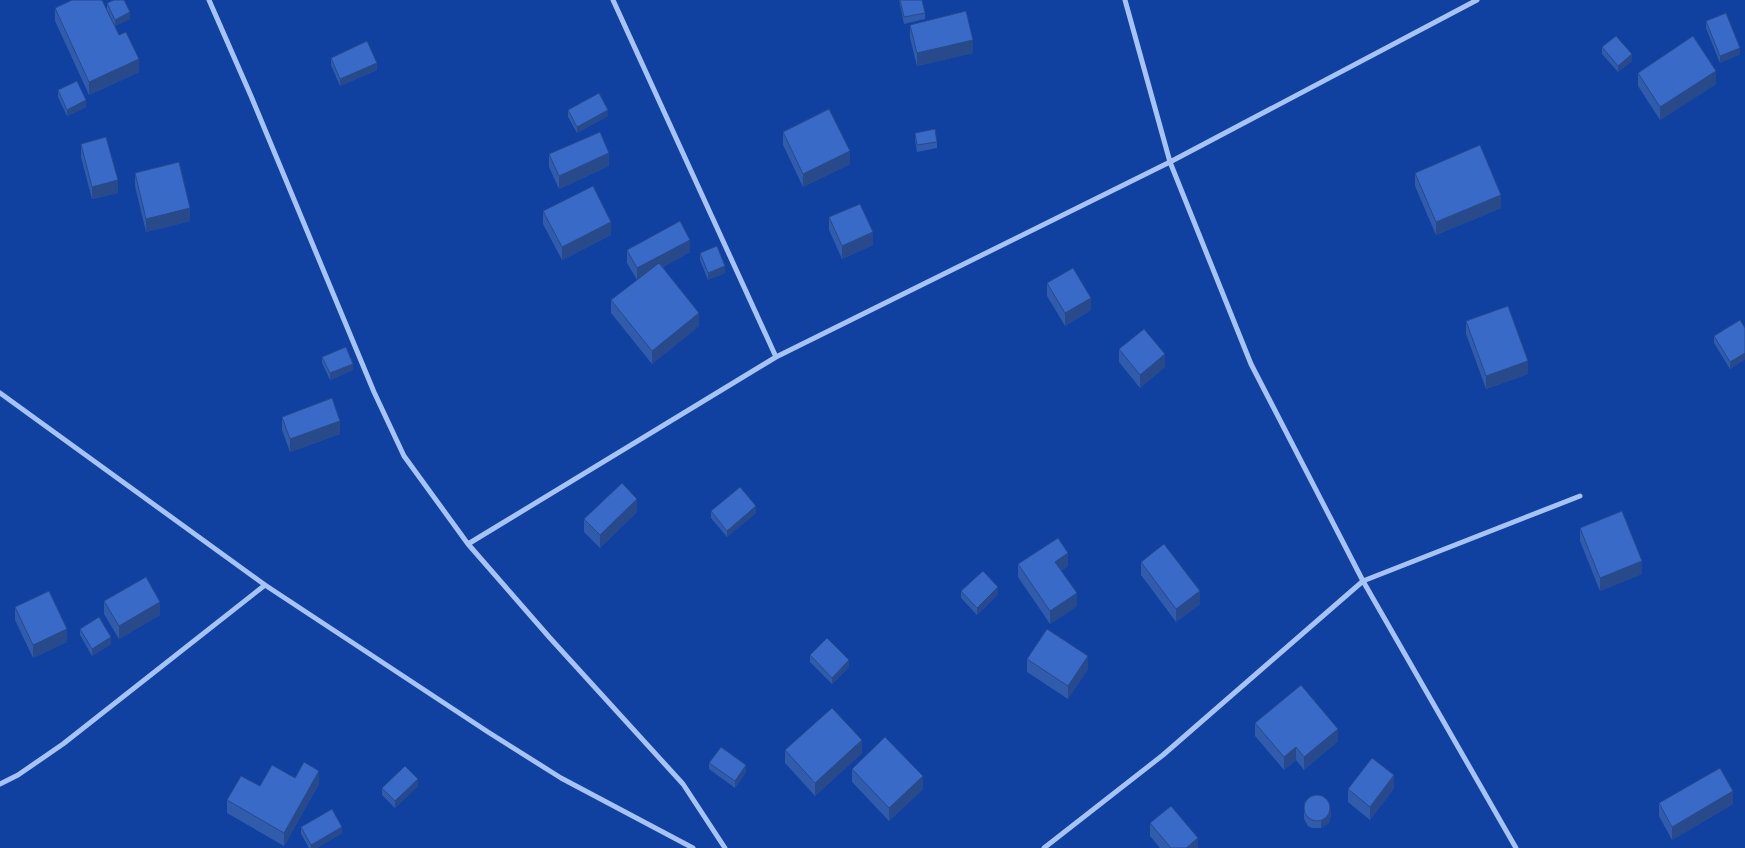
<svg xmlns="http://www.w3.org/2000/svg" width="1745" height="848" viewBox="0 0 1745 848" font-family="Montserrat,sans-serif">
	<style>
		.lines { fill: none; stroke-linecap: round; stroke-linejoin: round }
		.minor { stroke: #a7c3f5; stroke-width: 5 }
		.wall { fill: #315bab }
		.shaded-wall { fill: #284a8b }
		.building { fill: #396ac7; stroke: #284a8b }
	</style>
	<rect width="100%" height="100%" fill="#1041a0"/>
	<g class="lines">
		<!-- minor -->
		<path class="minor" d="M209,0l42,96 123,296 30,64 64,88
			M613,0l163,357
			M1125,0l45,162 81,202 112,217 153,267
			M0,393l265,192 223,147 73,46 132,70
			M0,784l18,-9 45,-31 202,-159
			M725,848l-42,-64 -133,-146 -82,-94 308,-187 394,-195 307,-162
			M1044,848l119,-93 200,-174 217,-85"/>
	</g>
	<!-- wall -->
	<path class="wall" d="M899,0h23l3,13v6l-21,5z
		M107,3l23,16 -15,7 -8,-16z
		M55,8l64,27 20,37 -50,23 -34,-74z
		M1706,21l34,33 -20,9 -14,-35z
		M910,25l63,28 -56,13 -7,-28z
		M1602,47l30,14 -14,11 -16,-18z
		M331,58l46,12 -37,16 -9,-21z
		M1638,73l78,11 -56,36 -22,-34z
		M58,90l28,17 -19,9 -9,-19z
		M568,110l40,6 -31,17 -9,-16z
		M783,132l67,32 -47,23 -20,-42z
		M915,133l22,9v6l-20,4 -2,-12z
		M81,144l37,49 -26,6 -11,-42z
		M549,154l60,12 -50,23 -10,-22z
		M135,173l55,48 -44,11 -11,-46z
		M1415,173l86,35 -65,27 -21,-49z
		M543,211l68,24 -49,25 -19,-36z
		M829,217l44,28 -31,14 -13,-29z
		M627,250l63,2 -27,15 36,59 -47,38 -41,-51v-13l26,-20 -10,-17z
		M700,253l25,20 -17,7 -8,-20z
		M1047,283l44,27 -26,16 -18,-30z
		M1466,321l62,53 -42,15 -20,-55z
		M1745,328v31l-15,10 -16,-26v-7z
		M1119,349l46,18 -25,21 -21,-26z
		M322,357l31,13 -23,10 -8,-17z
		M282,417l58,17 -50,18 -8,-22z
		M711,511l45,2 -29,24 -16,-19z
		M637,512l-37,36 -16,-16v-13z
		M1580,528l62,46 -42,17 -20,-50z
		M1141,562l59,42 -24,18 -35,-47z
		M1018,564l50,2 -7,5 16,35 -27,18 -32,-47z
		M961,591l37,3 -21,21 -16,-17z
		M104,601l56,14 -41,24 -15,-25z
		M15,607l52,35 -34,16 -18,-38z
		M80,629l31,15 -19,12 -12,-21z
		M810,655l39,12 -17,17 -22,-22z
		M1027,659l61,10 -20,30 -41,-27z
		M1255,723l83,18 -34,29 -8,-10 -12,10 -29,-34z
		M785,750l77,3 -47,43 -30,-33z
		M709,763l37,9 -11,16 -26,-19z
		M852,769l71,20 -34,32 -37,-39z
		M295,778l24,6 -35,62 -57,-33v-13l33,-14z
		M418,786l-23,22 -13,-13v-7z
		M1394,788l-24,32 -22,-18v-13z
		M1304,803l27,11 -2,9 -8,5h-9l-4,-2 -4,-7z
		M1659,803l74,1 -61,36 -13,-24z
		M1150,823l48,25h-38l-10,-12z
		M301,827l41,6 -25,15h-8l-8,-14z"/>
	<!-- shaded-wall -->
	<path class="shaded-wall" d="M130,12v7l-15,7v-6z
		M973,40v13l-56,13v-13z
		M1740,48v6l-20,9v-7z
		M1632,54v7l-14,11v-6z
		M139,59v13l-50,23v-13z
		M377,63v7l-37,16v-7z
		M1716,71v13l-56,36v-13z
		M86,100v7l-19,9v-6z
		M608,110v6l-31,17v-6z
		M850,151v13l-47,23v-13z
		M609,153v13l-50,23v-13z
		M118,180v13l-26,6v-12z
		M1501,195v13l-65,27v-13z
		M190,208v13l-44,11v-13z
		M611,222v13l-49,25v-13z
		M873,232v13l-31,14v-13z
		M690,240v12l-53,29v-13z
		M725,266v7l-17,7v-7z
		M1091,298v12l-26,16v-13z
		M699,313v13l-47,38v-13z
		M1745,353v6l-15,10v-7z
		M1165,354v13l-25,21v-13z
		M1528,361v13l-42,15v-13z
		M353,364v6l-23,10v-7z
		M340,421v13l-50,18v-13z
		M637,499v13l-37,36v-13z
		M756,506v7l-29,24v-6z
		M1068,553v13l-13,9v-13z
		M1642,561v13l-42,17v-13z
		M998,587v7l-21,21v-7z
		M1200,591v13l-24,18v-13z
		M1077,593v13l-27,18v-13z
		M160,602v13l-41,24v-13z
		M67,629v13l-34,16v-13z
		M111,637v7l-19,12v-7z
		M1088,656v13l-20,30v-13z
		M849,660v7l-17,17v-6z
		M1338,729v12l-34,29v-13z
		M862,740v13l-47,43v-13z
		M1296,747v13l-12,10v-13z
		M746,765v7l-11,16v-7z
		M319,771v13l-35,62v-13z
		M1394,775v13l-24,32v-13z
		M923,776v13l-34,32v-13z
		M418,779v7l-23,22v-7z
		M1733,791v13l-61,36v-13z
		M1331,808v6l-2,9 -8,5v-6z
		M342,827v6l-25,15h-6v-3z
		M1198,838v10h-12z"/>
	<!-- building -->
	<path class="building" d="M72,0h30l17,35 7,-3 13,27 -50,23 -34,-74z
		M114,0h10l6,12 -15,8 -8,-17z
		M900,0h22l3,13 -21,4z
		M966,11l7,29 -56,13 -7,-28z
		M1726,13l14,35 -20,8 -14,-35z
		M1616,36l16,18 -14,12 -16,-19z
		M1693,36l23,35 -56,36 -22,-34z
		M367,41l10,22 -37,16 -9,-21z
		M77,81l9,19 -19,10 -9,-20z
		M599,93l9,17 -31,17 -9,-17z
		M829,109l21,42 -47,23 -20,-42z
		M935,129l2,13 -20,3 -2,-12z
		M600,132l9,21 -50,23 -10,-22z
		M106,137l12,43 -26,7 -11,-43z
		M1480,145l21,50 -65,27 -21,-49z
		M179,162l11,46 -44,11 -11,-46z
		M593,186l18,36 -49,25 -19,-36z
		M860,204l13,28 -31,14 -13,-29z
		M680,221l10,19 -53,28 -10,-18z
		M717,246l8,20 -17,7 -8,-20z
		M659,263l40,50 -47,38 -41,-51z
		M1073,268l18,30 -26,15 -18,-30z
		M1508,306l20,55 -42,15 -20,-55z
		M1740,320l5,8v25l-15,9 -16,-26z
		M1144,329l21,25 -25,21 -21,-26z
		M346,347l7,17 -23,9 -8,-16z
		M332,398l8,23 -50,18 -8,-22z
		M622,483l15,16 -37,36 -16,-16z
		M740,487l16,19 -29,25 -16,-20z
		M1622,511l20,50 -42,17 -20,-50z
		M1058,538l10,15 -13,9 22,31 -27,18 -32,-47z
		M1164,544l36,47 -24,18 -35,-47z
		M983,571l15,16 -21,21 -16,-17z
		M146,577l14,25 -41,24 -15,-25z
		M49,591l18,38 -34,16 -18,-38z
		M99,617l12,20 -19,12 -12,-20z
		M1047,629l41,27 -20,30 -41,-27z
		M827,638l22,22 -17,18 -22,-23z
		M1301,685l37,44 -34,28 -8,-10 -12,10 -29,-34z
		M832,708l30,32 -47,43 -30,-33z
		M885,737l38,39 -34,32 -37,-39z
		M721,747l25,18 -11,16 -26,-18z
		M1372,758l22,17 -24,32 -22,-18z
		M304,762l15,9 -35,62 -57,-33 14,-24 19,10 12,-21 23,13z
		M405,766l13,13 -23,22 -13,-13z
		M1720,768l13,23 -61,36 -13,-24z
		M1304 808a13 13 0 1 1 26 0a13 13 0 1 1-26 0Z
		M1171,806l27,32 -12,10h-15l-21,-25z
		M332,809l10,18 -31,18 -10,-18z"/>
</svg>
